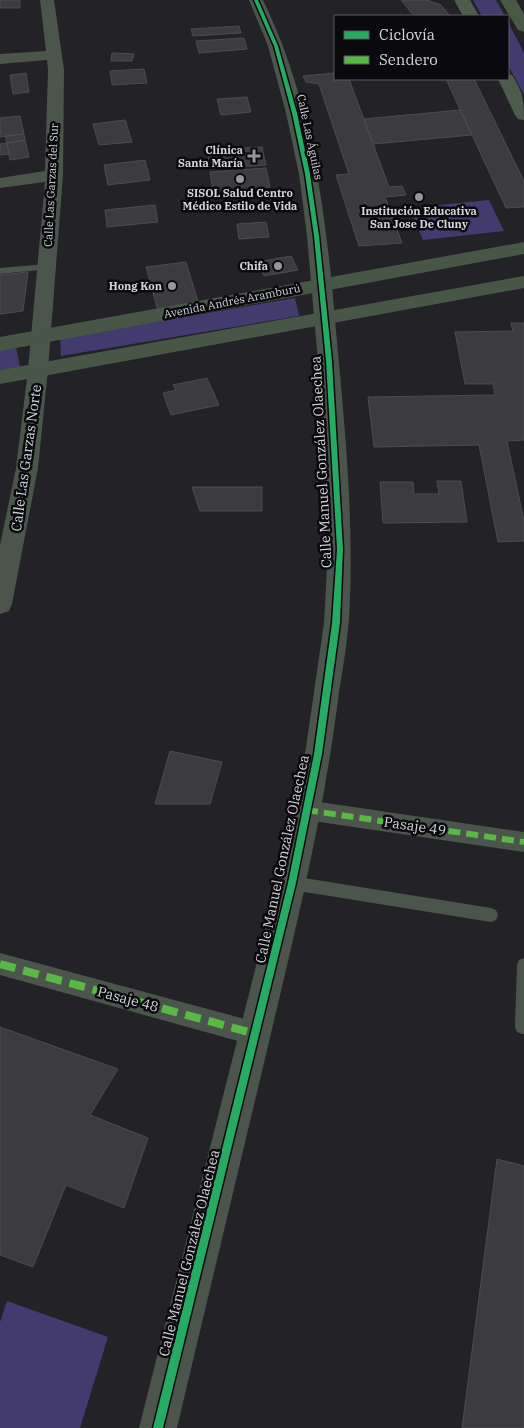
<svg xmlns="http://www.w3.org/2000/svg" width="524" height="1428" viewBox="0 0 524 1428" font-family="'IBM Plex Serif',serif">
	<style>
		.green { fill: #433b6e }
		.building { fill: #3c3b40; stroke: #4c4c50 }
		.lines { fill: none; stroke-linecap: round; stroke-linejoin: round }
		.service { fill: #4b554b; fill-rule: evenodd }
		.pedestrian { fill: #4b554b; fill-rule: evenodd }
		.minor { fill: #4b554b; fill-rule: evenodd }
		.secondary { fill: #485648; fill-rule: evenodd }
		.primary { fill: #4c5b4c; fill-rule: evenodd }
		.motorway { fill: #485a46; fill-rule: evenodd }
		.quiet-far1 { stroke: #58b947; stroke-width: 6; stroke-dasharray: 12 6; stroke-linecap: butt }
		.quiet { stroke: #58b947; stroke-width: 8; stroke-dasharray: 16 8; stroke-linecap: butt }
		.cycleway-casing { stroke: #0a0a0e; stroke-width: 3 }
		.cycleway { fill: #26ab63; fill-rule: evenodd }
		.poi-dot { fill: #96969b; stroke: #0a0a0e; stroke-width: 2 }
		.labels { text-anchor: middle; stroke-width: 5; stroke-linejoin: round; paint-order: stroke }
		.far-street-label { font-size: 11px; fill: #d4d4da; stroke: #0a0a0e }
		.far-poi-label { font-size: 11px; font-weight: bold; fill: #d4d4da; stroke: #0a0a0e; text-anchor: end }
		.street-label { font-size: 14px; fill: #d4d4da; stroke: #0a0a0e }
	</style>
	<rect width="100%" height="100%" fill="#222227"/>
	<!-- green -->
	<path class="green" d="M473,0h23l9,16h-23z
		M508,22l16,31v42l-16,-30z
		M489,200l15,31 -81,9 -14,-32z
		M295,298l4,18 -238,40 -1,-18z
		M16,347l4,20 -20,3v-21z
		M7,1301l101,36 -28,91h-80v-106z"/>
	<!-- building -->
	<path class="building" d="M0,0h20v8h-20z
		M401,0h26l14,5 9,11h-36z
		M239,26l2,7 -48,3 -2,-7z
		M244,38l3,11 -48,4 -3,-12z
		M112,53l22,1 -2,7h-21z
		M144,69l3,14 -35,2 -2,-14z
		M26,73l3,19 -16,2 -3,-19z
		M335,73v6h14l40,108 13,-1 4,9 -21,2 17,46 -43,3 -23,-71 13,-1 -30,-90 -13,-2 -3,-6z
		M446,79h28l50,102v26l-18,1z
		M247,97l4,15 -30,3 -4,-16z
		M460,110l12,25 -99,9 -9,-25z
		M20,116l4,18 -24,3v-19z
		M125,120l7,22 -33,3 -6,-21z
		M24,134l1,6 -18,3 -2,-7z
		M25,140l4,17 -19,3 -3,-17z
		M7,143l2,11 -9,1v-11z
		M262,147l4,18 -56,4 -3,-19z
		M145,160l5,20 -42,5 -4,-20z
		M266,168l4,19 -57,4 -3,-19z
		M155,205l3,17 -51,5 -2,-17z
		M266,222l3,15 -30,2 -2,-15z
		M291,256l7,14 -34,6 -7,-14z
		M186,262l13,43 -41,6 -12,-44z
		M28,272l-5,39 -23,3v-39z
		M511,323h13v117l-17,1 17,80v20l-26,1 -19,-97 -105,2 -6,-50 127,-2 -2,-11h-28l-10,-52 58,-1z
		M207,378l12,27 -48,10 -8,-22 13,-3 -3,-5z
		M437,481h24l6,41 -84,1 -3,-41h33l1,12h25z
		M192,487h70v24h-62z
		M170,751l52,11 -12,42h-55z
		M0,1027l118,42 -28,46 58,23 -24,70 -58,-23 -33,82 -33,-12z
		M497,1159l27,7v262h-62z"/>
	<g class="lines">
		<!-- service -->
		<path class="service" d="M46,264l5,3 -2,2 -49,5v-6z
			M292,876l199,32 5,2 2,5 -2,5 -5,2 -199,-32 -5,-2 -2,-5 2,-5z
			M524,958v76h-2l-5,-2 -2,-5 2,-62 2,-5z"/>
		<!-- pedestrian -->
		<path class="pedestrian" d="M306,800l218,32v20l-218,-32 -7,-3 -4,-7 4,-7z
			M0,953l256,69 8,4 4,8 -4,8 -8,4 -256,-71z"/>
		<!-- minor -->
		<path class="minor" d="M40,0h14l10,70 -1,105 -15,195 -10,98 -26,136 -3,7 -9,3v-69l16,-77 12,-98 17,-188 -45,6v-10l45,-7 3,-101 -1,-10 -47,4v-10l46,-3z
			M249,0h14c48,98 63,212 72,320 9,99 20,200 14,299 -2,25 -6,49 -10,73 -13,107 -37,211 -62,316 -33,140 -67,280 -100,420h-38l138,-545 28,-129 19,-131 4,-74 -10,-188 -11,-125 -8,-62 -13,-61 -18,-67z"/>
		<!-- secondary -->
		<path class="secondary" d="M524,242v12l-524,97v-14z
			M524,276v12l-524,96v-14z"/>
		<!-- primary -->
		<path class="primary" d="M454,0h16l9,16h-16z
			M508,74l4,1c11,17 12,25 12,45l-6,-1 -3,-4 -17,-36h10z"/>
		<!-- motorway -->
		<path class="motorway" d="M500,0h16l8,14v18l-6,-2z"/>
		<!-- quiet-far1 -->
		<path class="quiet-far1" d="M306,810l218,32"/>
		<!-- quiet -->
		<path class="quiet" d="M0,964l256,70"/>
		<!-- cycleway casing -->
		<g class="cycleway-casing">
			<path id="cycleway" d="M254,0h4l20,46 19,67 13,61 9,62 13,125 11,188 -3,74 -18,131 -26,129 -133,545h-10l135,-545 26,-129 18,-131 5,-74 -11,-188 -12,-125 -9,-62 -13,-61 -18,-67z"/>
		</g>
		<!-- cycleway -->
		<use href="#cycleway" class="cycleway"/>
	</g>
	<!-- markers -->
	<g class="poi-dot">
		<path d="M251.5 148.5h5v5h5v5h-5v5h-5v-5h-5v-5h5z"/>
		<circle cx="240" cy="179" r="5"/>
		<circle cx="419" cy="197" r="5"/>
		<circle cx="278" cy="266" r="5"/>
		<circle cx="172" cy="286" r="5"/>
	</g>
	<g class="labels">
		<!-- far-street labels -->
		<g class="far-street-label">
			<text transform="translate(310 137) rotate(78)" y="4">Calle Las Águilas</text>
			<text transform="translate(51 185) rotate(-87)" y="4">Calle Las Garzas del Sur</text>
			<text transform="translate(232 301) rotate(-11)" y="4">Avenida Andrés Aramburú</text>
		</g>
		<!-- far-poi labels -->
		<g class="far-poi-label">
			<text x="243" y="154">Clínica<tspan x="243" dy="13">Santa María</tspan></text>
			<text x="240" y="197" text-anchor="middle">SISOL Salud Centro<tspan x="240" dy="13">Médico Estilo de Vida</tspan></text>
			<text x="419" y="215" text-anchor="middle">Institución Educativa<tspan x="419" dy="13">San Jose De Cluny</tspan></text>
			<text x="268" y="270">Chifa</text>
			<text x="162" y="290">Hong Kon</text>
		</g>
		<!-- street labels -->
		<g class="street-label">
			<text transform="translate(26 458) rotate(-82)" y="5">Calle Las Garzas Norte</text>
			<text transform="translate(321 462) rotate(-93)" y="5">Calle Manuel González Olaechea</text>
			<text transform="translate(415 826) rotate(8)" y="5">Pasaje 49</text>
			<text transform="translate(282 859) rotate(-78)" y="5">Calle Manuel González Olaechea</text>
			<text transform="translate(128 999) rotate(15)" y="5">Pasaje 48</text>
			<text transform="translate(189 1253) rotate(-76)" y="5">Calle Manuel González Olaechea</text>
		</g>
	</g>
	<!-- legend -->
	<rect x="334" y="15" width="175" height="65" fill="#0a0a0e" stroke="#5b5b60"/>
	<rect x="344" y="31" width="25" height="8" fill="#26ab63" stroke="#5b5b60"/>
	<text x="379" y="40" font-size="15" fill="#d4d4da">Ciclovía</text>
	<rect x="344" y="56" width="25" height="8" fill="#58b947" stroke="#5b5b60"/>
	<text x="379" y="65" font-size="15" fill="#d4d4da">Sendero</text>
</svg>
